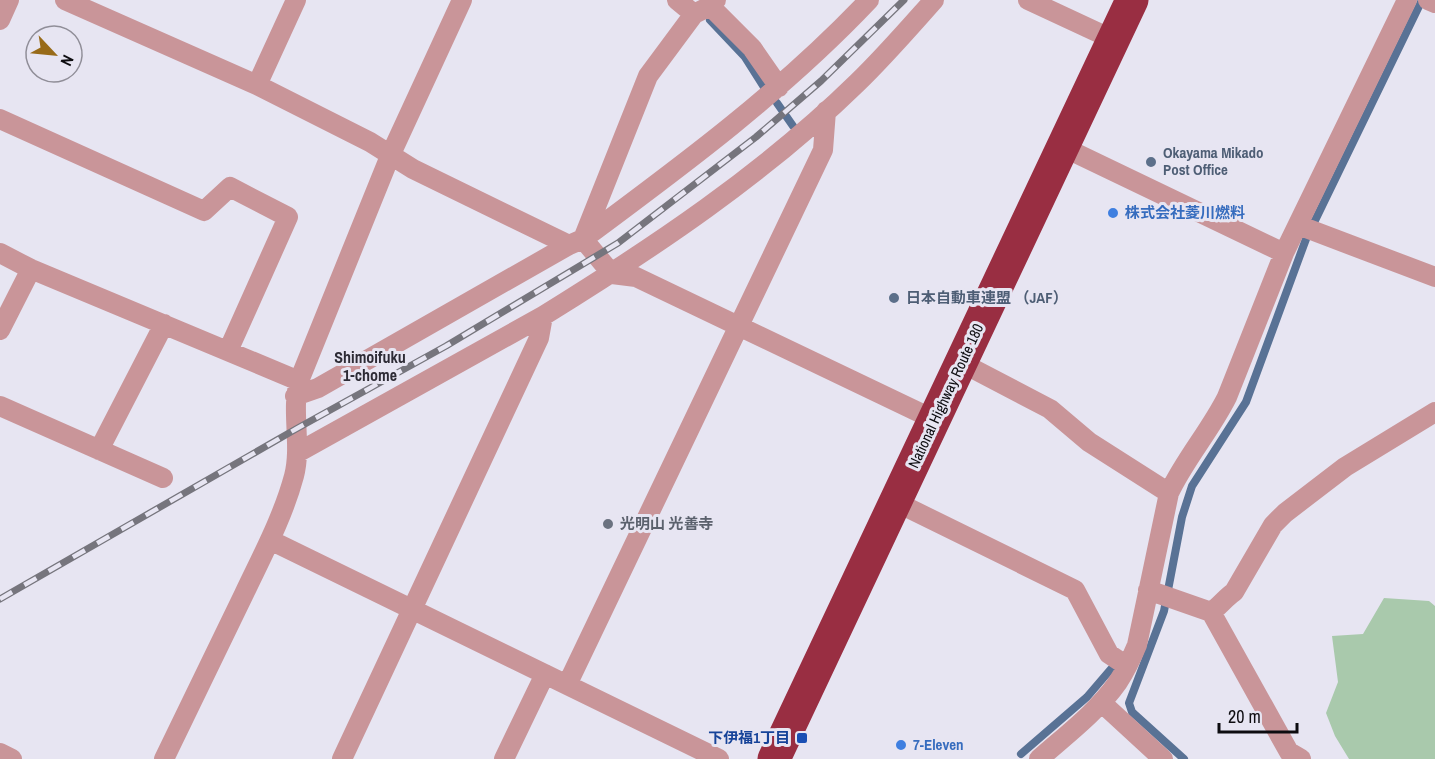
<svg xmlns="http://www.w3.org/2000/svg" width="1435" height="759" viewBox="0 0 1435 759" font-family="'Archivo Narrow','Noto Sans JP',sans-serif">
	<style>
		.green { fill: #a9c9ac }
		.lines { fill: none; stroke-linecap: round; stroke-linejoin: round }
		.stream { stroke: #597295; stroke-width: 8 }
		.street { stroke: #c99599; stroke-width: 20 }
		.highway { stroke: #992e42; stroke-width: 33 }
		.rail-casing { stroke: #76757d; stroke-width: 7 }
		.rail { stroke: #e7e5f2; stroke-width: 4.5; stroke-dasharray: 14; stroke-linecap: butt }
		.service-dot { fill: #5c6f8a; stroke: #e7e5f2; stroke-width: 2 }
		.shop-dot { fill: #3f7fe0; stroke: #e7e5f2; stroke-width: 2 }
		.worship-dot { fill: #6b7280; stroke: #e7e5f2; stroke-width: 2 }
		.transit-dot { fill: #1a4fb4; stroke: #e7e5f2; stroke-width: 2 }
		.labels { text-anchor: middle; stroke-width: 6; stroke-linejoin: round; paint-order: stroke }
		.service-label { font-size: 15px; font-weight: bold; fill: #4e5e75; stroke: #e7e5f2; text-anchor: start }
		.shop-label { font-size: 15px; font-weight: bold; fill: #366cbe; stroke: #e7e5f2; text-anchor: start }
		.street-label { font-size: 15px; fill: #0d0c10; stroke: #e7e5f2 }
		.worship-label { font-size: 15px; font-weight: bold; fill: #5b616d; stroke: #e7e5f2; text-anchor: start }
		.transit-label { font-size: 15px; font-weight: bold; fill: #164399; stroke: #e7e5f2; text-anchor: end }
		.neighbourhood-label { font-size: 16px; font-weight: bold; fill: #2d2b35; stroke: #e7e5f2 }
	</style>
	<rect width="100%" height="100%" fill="#e7e5f2"/>
	<!-- green -->
	<path class="green" d="M1384,598l45,3 6,5v153h-86l-14,-23 -9,-23 12,-31 -6,-46 31,-2z"/>
	<g class="lines">
		<!-- stream -->
		<path class="stream" d="M710,20l35,37 19,30
			M777,103l16,23
			M1021,754l66,-57 24,-28
			M1184,759l-52,-47 -3,-9 35,-92 18,-94 10,-31 54,-84 60,-163 116,-239"/>
		<!-- street -->
		<path class="street" d="M65,0l192,85 113,57 43,27 156,76 14,-6c100,-74 200,-148 286,-239
			M677,0l17,14
			M1028,0l86,40
			M1428,0l7,3
			M710,6l42,42 27,39
			M0,20l9,-20
			M257,85l39,-85
			M0,119l204,92 26,-24 58,30 -60,134
			M1063,147l221,106
			M1298,225l137,52
			M583,239l29,35 24,3 299,143
			M583,239l65,-163 46,-62 16,-8 6,-6
			M0,253l31,16 268,112
			M0,330l31,-61
			M962,363l88,46 39,33 80,51
			M295,396l23,-8 251,-143
			M0,406l163,72
			M99,450l65,-126
			M297,453l246,-137
			M896,502l179,88 34,64 18,12
			M270,540l449,219
			M1148,590l63,22 78,140 12,7
			M1211,612c9,-6 14,-14 23,-20l39,-67 12,-12 60,-46 90,-55
			M567,685l256,-535 3,-39
			M1102,703l61,56
			M0,753l12,6
			M164,759c27,-55 53,-110 80,-165 18,-38 39,-77 50,-118 8,-31 -3,-64 5,-95l91,-225 72,-156
			M342,759l197,-421 4,-22c110,-68 221,-142 314,-233 27,-26 52,-55 77,-83
			M504,759l41,-85
			M1039,759c27,-24 58,-47 79,-77 8,-12 14,-25 19,-37l32,-152c16,-34 41,-62 58,-96l57,-144 123,-253"/>
		<!-- highway -->
		<path class="highway" d="M774,759l358,-759"/>
		<!-- rail casing -->
		<g class="rail-casing">
			<path id="rail" d="M0,599l296,-170 150,-83 172,-103 138,-106 65,-56 83,-81"/>
		</g>
		<!-- rail -->
		<use href="#rail" class="rail"/>
	</g>
	<!-- markers -->
	<g class="service-dot">
		<circle cx="1151" cy="162" r="6"/>
		<circle cx="894" cy="298" r="6"/>
	</g>
	<g class="shop-dot">
		<circle cx="1113" cy="213" r="6"/>
		<circle cx="901" cy="745" r="6"/>
	</g>
	<circle class="worship-dot" cx="608" cy="524" r="6"/>
	<rect class="transit-dot" x="796" y="732" width="12" height="12" rx="3"/>
	<g class="labels">
		<!-- service labels -->
		<g class="service-label">
			<text x="1163" y="158">Okayama Mikado<tspan x="1163" dy="17">Post Office</tspan></text>
			<text x="906" y="303">日本自動車連盟 （JAF）</text>
		</g>
		<!-- shop labels -->
		<g class="shop-label">
			<text x="1125" y="218">株式会社菱川燃料</text>
			<text x="913" y="750">7-Eleven</text>
		</g>
		<!-- street labels -->
		<g class="street-label">
			<text transform="translate(946 396) rotate(-65)" y="5">National Highway Route 180</text>
		</g>
		<!-- worship labels -->
		<g class="worship-label">
			<text x="620" y="529">光明山 光善寺</text>
		</g>
		<!-- transit labels -->
		<g class="transit-label">
			<text x="790" y="743">下伊福1丁目</text>
		</g>
		<!-- neighbourhood labels -->
		<g class="neighbourhood-label">
			<text x="370" y="363">Shimoifuku<tspan x="370" dy="18">1-chome</tspan></text>
		</g>
	</g>
	<!-- north arrow -->
	<g transform="translate(54 54) rotate(116)"><circle r="28" fill="#e7e5f2" stroke="#908e98" stroke-width="1.5"/>
	<path d="M0-4.5L10 22L0 15L-10 22Z" fill="#986b19"/>
	<text y="-9" font-size="16" font-weight="bold" text-anchor="middle" fill="#0d0c10">N</text>
	</g>
	<!-- scale -->
	<path d="M1219 723v9h78v-9" fill="none" stroke="#0d0c10" stroke-width="3"/>
	<text x="1228" y="723" font-size="18" fill="#0d0c10" stroke="#e7e5f2" stroke-width="4.5" paint-order="stroke">20 m</text>
</svg>
